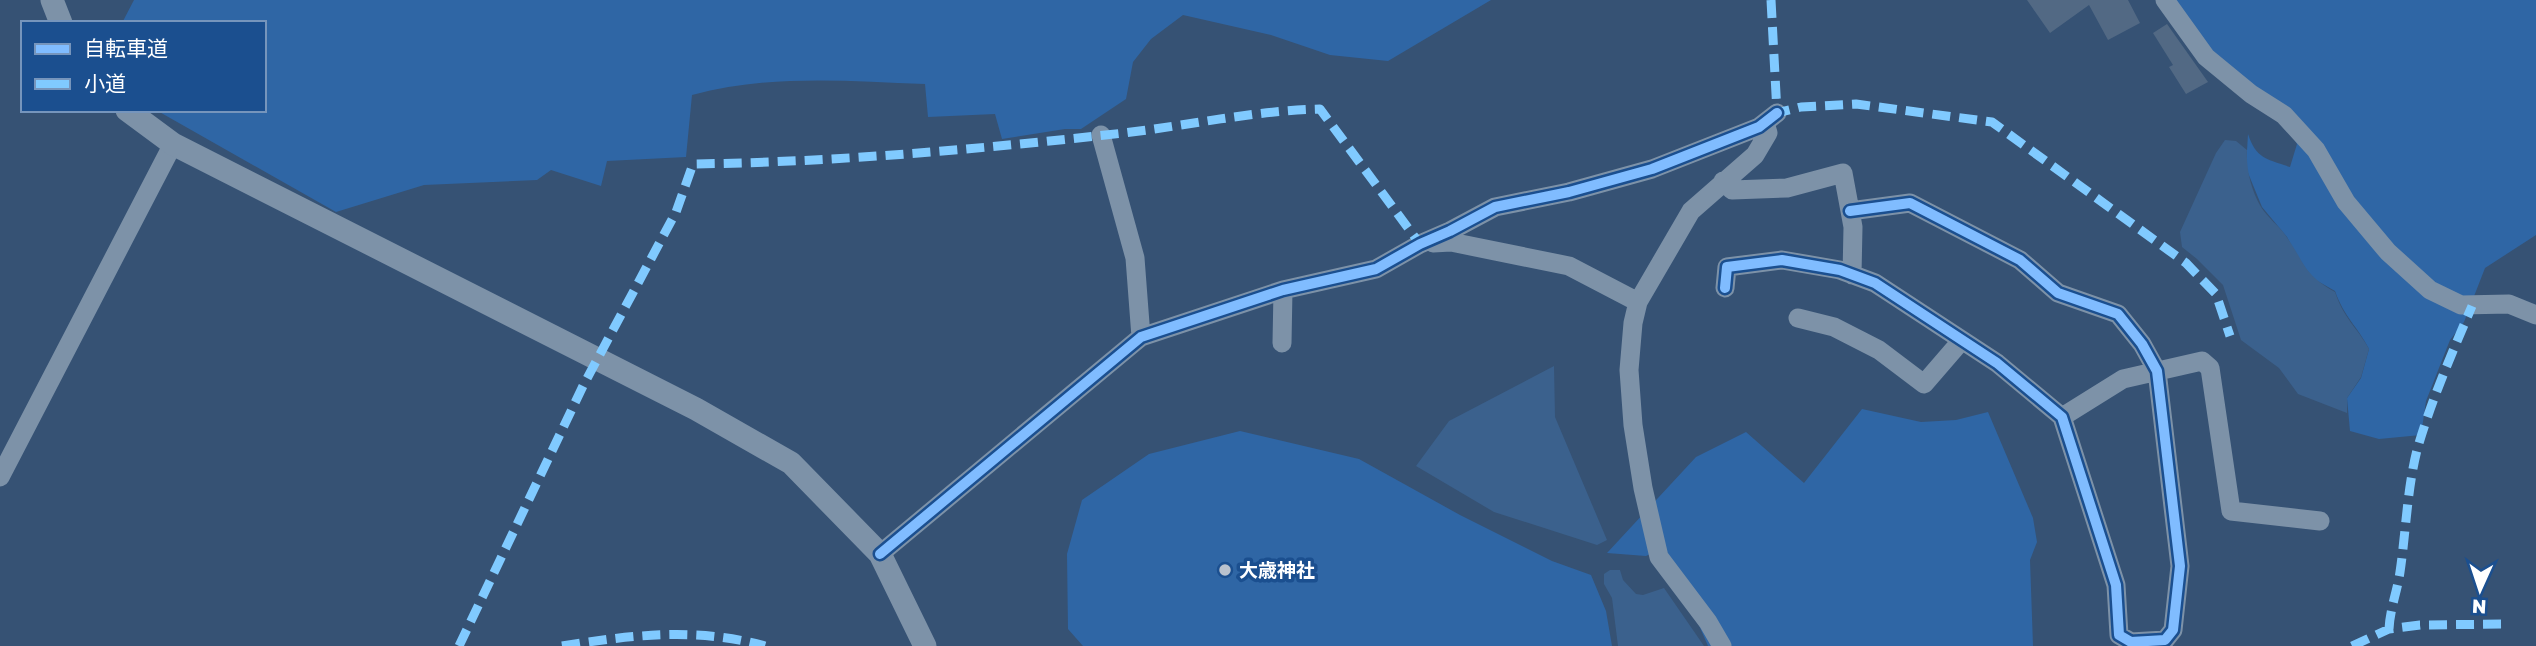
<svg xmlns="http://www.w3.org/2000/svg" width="2536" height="646" viewBox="0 0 2536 646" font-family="'Golos Text','Noto Sans JP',sans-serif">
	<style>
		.green { fill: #2f66a5 }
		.water { fill: #3b618d }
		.building { fill: #526984 }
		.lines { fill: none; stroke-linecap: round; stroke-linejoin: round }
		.minor { stroke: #7d92a8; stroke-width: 19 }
		.tertiary { stroke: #7d92a8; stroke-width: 23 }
		.quiet { stroke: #80caff; stroke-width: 9; stroke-dasharray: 18 9; stroke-linecap: butt }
		.cycleway-casing { stroke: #1b4f8f; stroke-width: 15 }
		.cycleway { stroke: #80bcff; stroke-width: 10 }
		.poi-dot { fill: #b9c2ce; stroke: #1b4f8f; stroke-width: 2.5 }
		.labels { text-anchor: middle; stroke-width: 7; stroke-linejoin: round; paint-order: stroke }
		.poi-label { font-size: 19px; font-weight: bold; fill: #fff; stroke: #1b4f8f; text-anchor: start }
	</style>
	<rect width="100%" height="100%" fill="#365274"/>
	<!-- green -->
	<path class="green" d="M134,0h1357l-103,61 -58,-6 -59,-20 -88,-20 -32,24 -18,23 -7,37 -45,30h-16l-63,10 -7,-25 -67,3 -3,-33c-80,-3 -154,-10 -233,11l-6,62 -79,4 -6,25 -50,-16 -14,10 -113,5 -88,27 -180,-102h108v-87h-142z
		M2162,0h374v235l-51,33 -21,54 -14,18 -24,61 -5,34 -42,4 -29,-8 -3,-33 14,-20 8,-29c-11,-22 -25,-32 -34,-58l-21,-12 -15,-19 -12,-23 -25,-30 -16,-39 2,-34c8,25 19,25 42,33l7,-23 -8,-13z
		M1862,409l59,13 35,-2 32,-8 45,106 4,24 -7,18 3,86h-325l-43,-99 -19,9 -39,-3 89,-96 50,-25 58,51z
		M1240,431l119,28 101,56 92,46 39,14 15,36 6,35h-529l-15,-17 -1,-75 15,-54 67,-46z"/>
	<!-- water -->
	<path class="water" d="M2225,140l11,1 11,9c-1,19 4,40 14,57 7,11 18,19 25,29 20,28 16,37 49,56 9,27 22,35 34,57l-8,28 -14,21v15l-49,-19 -19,-26 -38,-28 -18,-55 -26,-26 -15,-12 -2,-15 36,-79z
		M1554,366l1,51 52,123 -10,5 -103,-33 -78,-46 33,-45z
		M1610,570h10l3,10 13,14 7,1 21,-7 40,58h-86l-6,-48 -8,-14v-10z"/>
	<!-- building -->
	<path class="building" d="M2027,0h101l12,23 -32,17 -19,-35 -39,28z
		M2167,24l41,58 -22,12 -17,-27 4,-2 -20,-32z"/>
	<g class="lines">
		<!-- minor -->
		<path class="minor" d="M2165,0l41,57 45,37 33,21 32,35 30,52 42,50 42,38 31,15 48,-1 27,11
			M1101,135l34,123 6,79
			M1723,181l9,9 55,-2 56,-15 10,54 -1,48
			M1433,243l18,-1 118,24 69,36
			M1725,288l2,-21 55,-7 58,10 35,13 122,80 65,54 54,168 3,50 12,7 34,-2 8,-10 7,-64 -23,-195 -15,-27 -24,-30 -60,-21 -38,-33 -110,-57 -60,8
			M1798,318l36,9 45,23 45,34 38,-44
			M1282,343l1,-53
			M2062,417l61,-38 79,-18 8,7 21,143 89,10
			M0,477l173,-333
			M880,554l261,-217 142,-47 93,-21 44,-25 30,-13 45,-24 74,-15 83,-23 107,-42 18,-14
			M1722,646l-14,-24 -49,-65 -16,-69 -10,-63 -4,-55 4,-47 5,-21 53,-91 64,-56 13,-22 -3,-10"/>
		<!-- tertiary -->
		<path class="tertiary" d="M52,0l9,23
			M127,110l46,34 523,265 95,54 89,91 45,92"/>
		<!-- quiet -->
		<path class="quiet" d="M1771,0l6,113 24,-6 55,-3 136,18 194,141 30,31 14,42
			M2389,629c1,-20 8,-37 11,-57 6,-41 7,-82 17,-122 14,-49 35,-97 55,-144
			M459,646l124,-260 93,-174 17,-48c144,-2 288,-15 431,-31 67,-8 128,-22 196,-24l100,135
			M562,646c69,-11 135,-19 203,0
			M2352,646l37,-17 31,-4 90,-1"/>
		<!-- cycleway casing -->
		<g class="cycleway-casing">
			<path id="cycleway" d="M1725,288l2,-21 55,-7 58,10 35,13 122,80 65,54 54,168 3,50 12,7 34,-2 8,-10 7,-64 -23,-195 -15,-27 -24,-30 -60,-21 -38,-33 -110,-57 -60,8
				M880,554l261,-217 142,-47 93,-21 44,-25 30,-13 45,-24 74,-15 83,-23 107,-42 18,-14"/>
		</g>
		<!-- cycleway -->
		<use href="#cycleway" class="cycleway"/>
	</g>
	<!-- markers -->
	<circle class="poi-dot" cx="1225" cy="570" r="7"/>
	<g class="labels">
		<!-- poi labels -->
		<g class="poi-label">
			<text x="1239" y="577">大歳神社</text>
		</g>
	</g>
	<!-- legend -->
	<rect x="21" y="21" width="245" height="91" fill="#1b4f8f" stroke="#7695bc" stroke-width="2"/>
	<rect x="35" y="44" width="35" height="10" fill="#80bcff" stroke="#7695bc" stroke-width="2"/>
	<text x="84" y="56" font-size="21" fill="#ffffff">自転車道</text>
	<rect x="35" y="79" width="35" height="10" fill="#80caff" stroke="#7695bc" stroke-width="2"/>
	<text x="84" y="91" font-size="21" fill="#ffffff">小道</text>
	<!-- north arrow -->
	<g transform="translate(2480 590) rotate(183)" stroke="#1b4f8f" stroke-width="5" paint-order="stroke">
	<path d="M0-5L12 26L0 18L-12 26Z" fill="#ffffff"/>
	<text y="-10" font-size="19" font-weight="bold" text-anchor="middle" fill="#ffffff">N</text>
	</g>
</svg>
